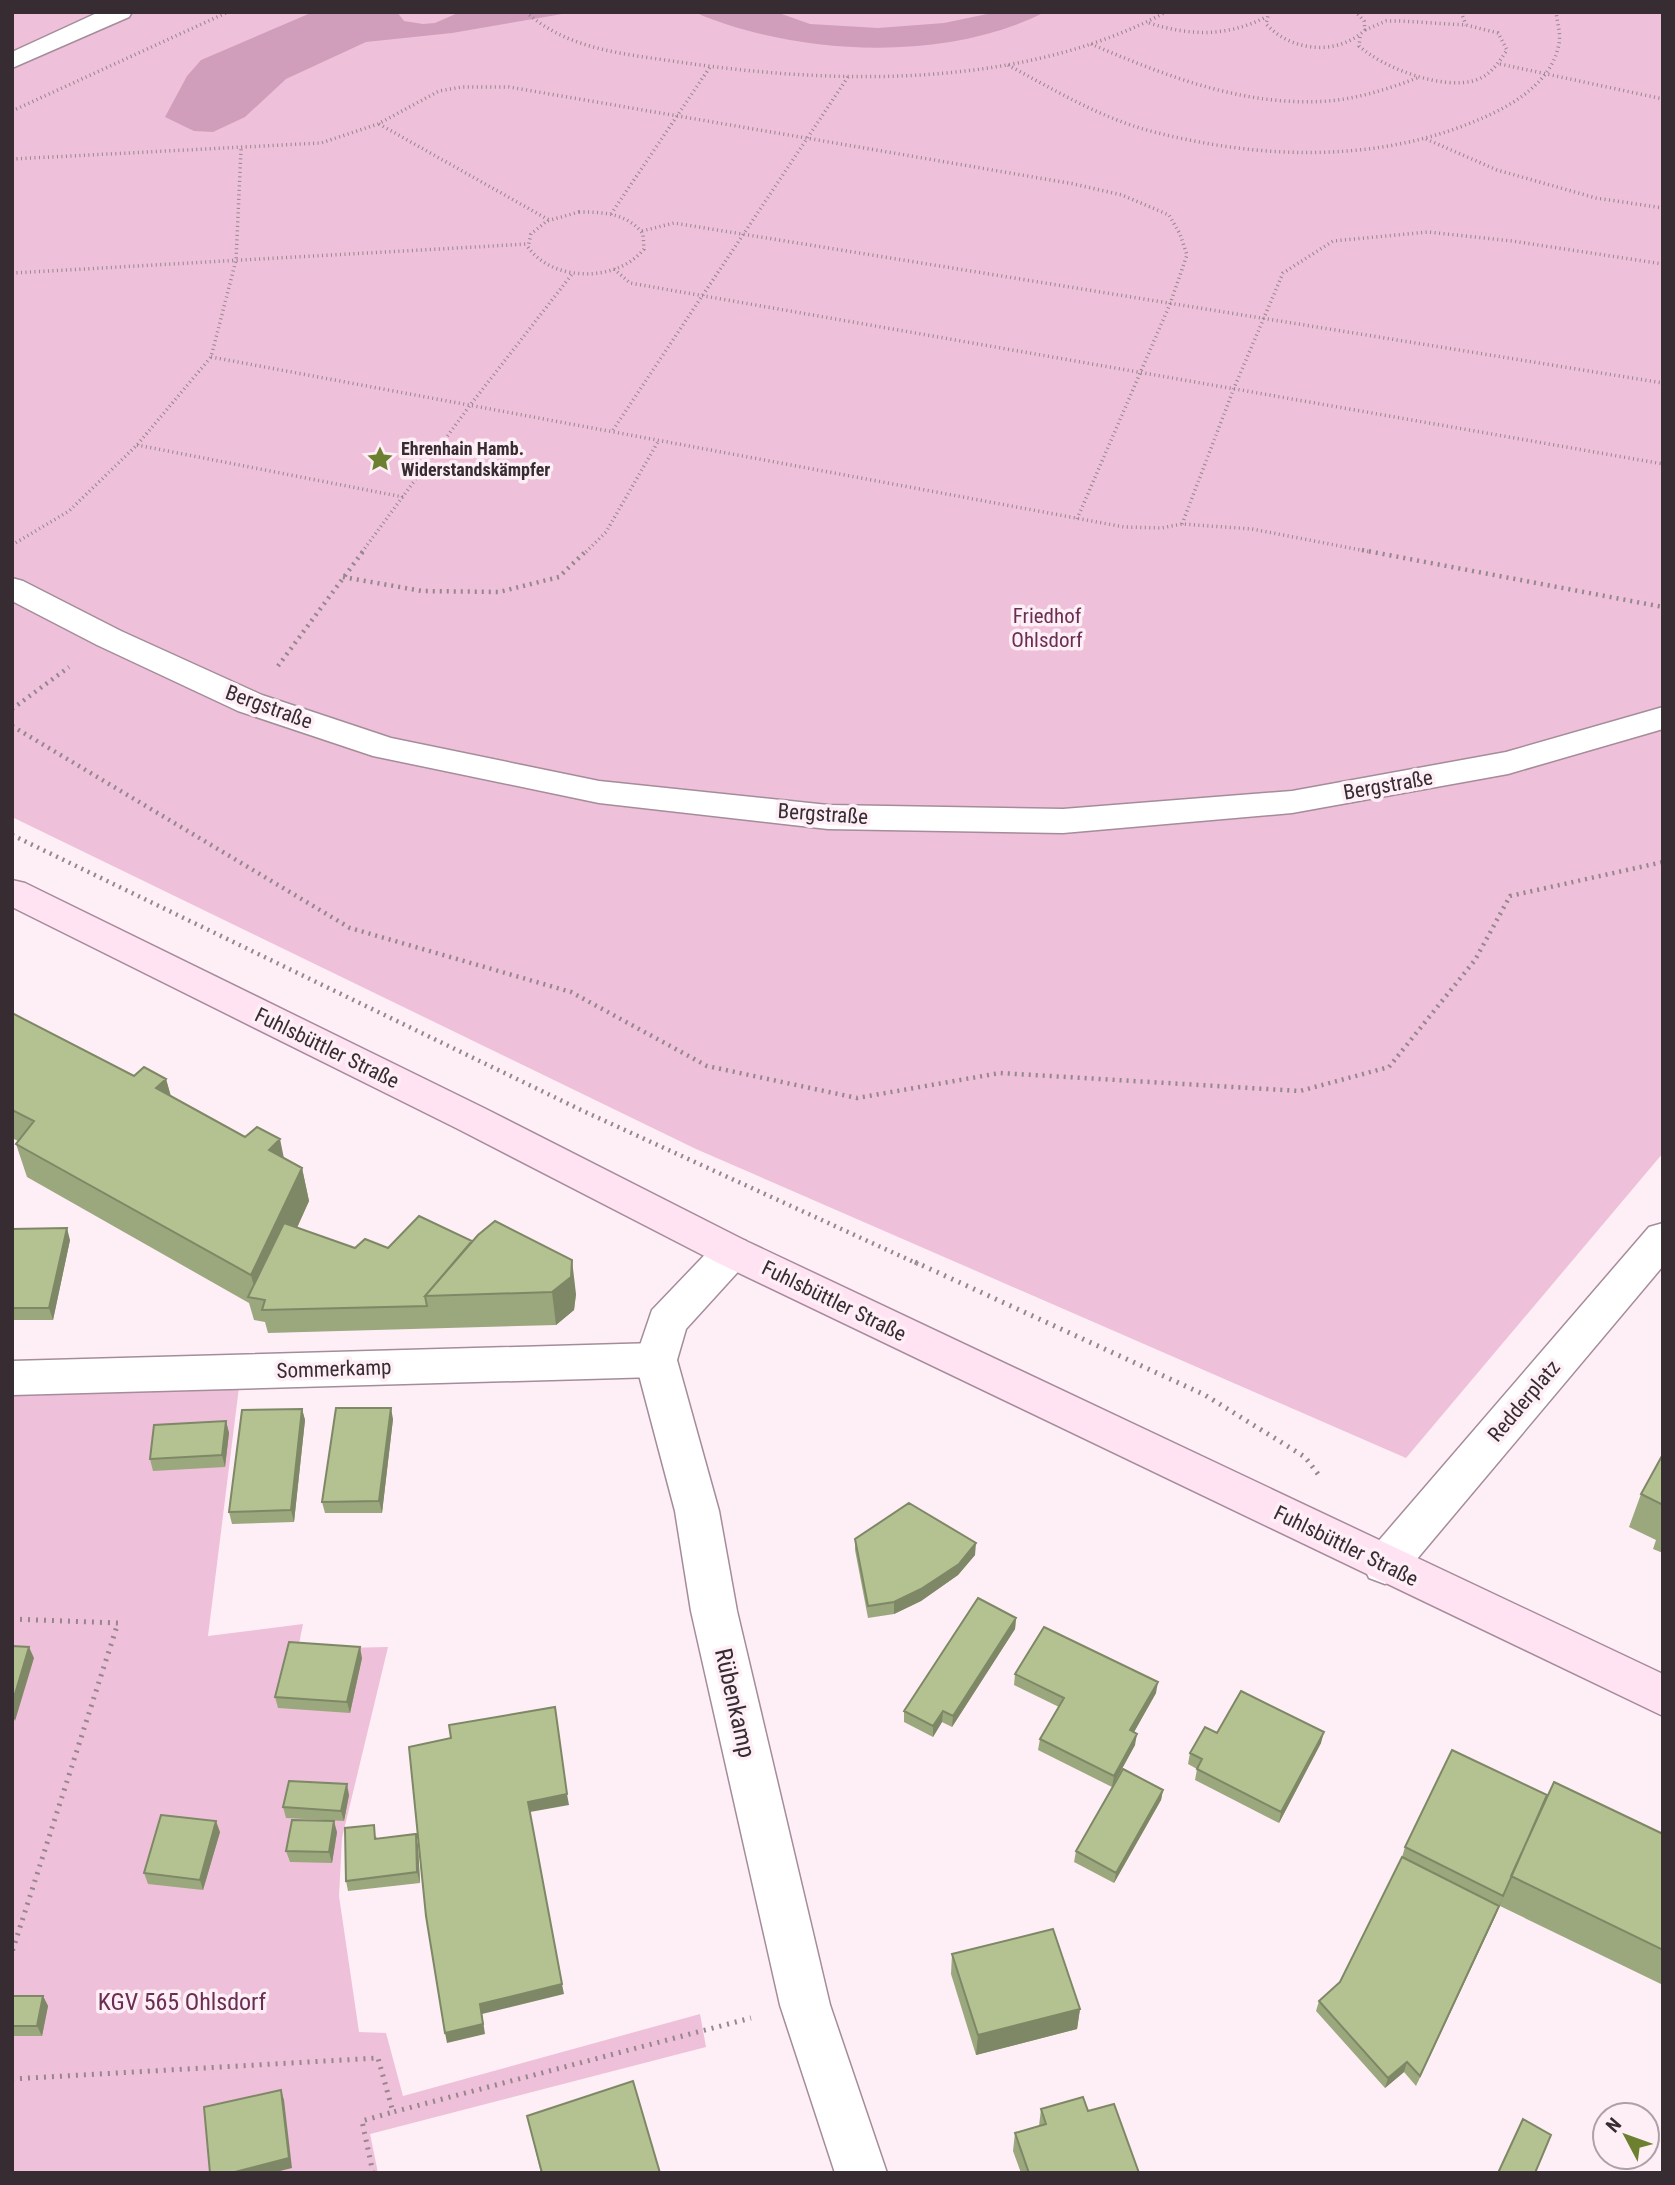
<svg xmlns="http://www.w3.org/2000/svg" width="1675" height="2185" viewBox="0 0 1675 2185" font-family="'Roboto Condensed',sans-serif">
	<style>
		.green { fill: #eec0d9 }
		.water { fill: #d09eba }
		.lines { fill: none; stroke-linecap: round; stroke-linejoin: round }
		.minor-casing { stroke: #a58c9a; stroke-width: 3 }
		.tertiary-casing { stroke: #a58c9a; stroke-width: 3 }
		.secondary-casing { stroke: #a58c9a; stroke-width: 3 }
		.path-far2 { stroke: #94878d; stroke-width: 3.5; stroke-dasharray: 1 3.5; stroke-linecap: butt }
		.path-far1 { stroke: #94878d; stroke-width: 4.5; stroke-dasharray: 2 5; stroke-linecap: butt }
		.path { stroke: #94878d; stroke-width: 5; stroke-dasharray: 2 6; stroke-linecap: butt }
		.minor { fill: #fff; fill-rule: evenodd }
		.tertiary { fill: #fff; fill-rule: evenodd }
		.secondary { fill: #ffe3f3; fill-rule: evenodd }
		.wall { fill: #9ba77d }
		.shaded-wall { fill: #7e8866 }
		.building { fill: #b4c291; stroke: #7e8866; stroke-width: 2 }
		.labels { text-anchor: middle; stroke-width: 7; stroke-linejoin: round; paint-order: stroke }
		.far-poi-label { font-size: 18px; font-weight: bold; fill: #362c31; stroke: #feeef6; text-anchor: start }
		.park-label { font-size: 21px; fill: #6a2e53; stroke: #feeef6 }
		.street-label { font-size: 21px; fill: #362c31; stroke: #feeef6 }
		.near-street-label { font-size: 24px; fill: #362c31; stroke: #feeef6 }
		.near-park-label { font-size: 24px; fill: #6a2e53; stroke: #feeef6 }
	</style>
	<rect width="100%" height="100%" fill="#feeef6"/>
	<!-- green -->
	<path class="green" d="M12,12h1651v1141l-257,305 -710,-309 -684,-332z
		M239,1387l-31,249 95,-12 -5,25 90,-2 -46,191 -3,58 20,136 27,1 17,63 297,-82 6,33 -336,87 8,39h-366v-779z"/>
	<!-- water -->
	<path class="water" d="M313,12h84l7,9 19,3 12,-1 25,-11h114l-122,21 -86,9 -80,37 -41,38 -32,15 -19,-1 -29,-14 22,-41 14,-16z
		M694,12h82l34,12 68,4 66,-5 53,-11h48c-100,51 -249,44 -351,0z"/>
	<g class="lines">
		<!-- minor casing -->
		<g class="minor-casing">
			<path id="minor" d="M99,12h33l-3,5 -117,51v-16z
				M12,578l11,3 98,50 141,64 129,43 208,43 229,24 235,4 229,-18 214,-39 157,-45v22l-155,45 -216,39 -229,20 -235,-4 -229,-26 -226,-47 -135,-45 -141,-66 -85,-44z
				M1663,1223v43l-262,312 -16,6 -16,-6 -6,-13 6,-13 280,-325z
				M656,1343l15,5 6,12 -6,12 -15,5 -644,18v-34z"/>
		</g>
		<!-- tertiary casing -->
		<g class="tertiary-casing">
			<path id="tertiary" d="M732,1236l14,5 6,11 -6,11 -60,66 -9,31 42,151 18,100 93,394 57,168h-52l-55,-168 -89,-394 -16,-100 -40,-151 17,-50 66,-69z"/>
		</g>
		<!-- secondary casing -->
		<g class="secondary-casing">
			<path id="secondary" d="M12,880l13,3 461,226 260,132 917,433v42l-945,-453 -260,-134 -446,-222z"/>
		</g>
		<!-- path-far2 -->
		<path class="path-far2" d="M526,12c42,38 99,42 153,50 157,23 343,27 487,-50
			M1269,12l-3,12c26,28 71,32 99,6l-1,-9 -8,-9
			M1461,12l5,13
			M1149,23c41,13 78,14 117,-6
			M1360,37l-1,9c24,22 85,45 117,34 15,-5 23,-18 31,-30l-9,-17 -32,-8 -66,-4h-14l-21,9
			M1091,44c77,33 161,66 247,56 29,-4 55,-13 82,-23
			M1500,64l163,35
			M1008,65c48,26 96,55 150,68 108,27 226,30 329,-17 31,-14 65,-36 72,-72 2,-11 -2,-22 -3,-32
			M12,111l216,-99
			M379,124l170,96
			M1426,139l71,31 99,28 67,10
			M12,159l309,-16 57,-19 61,-33 23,-4h47l565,97 48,11 47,20 11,19 7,21 -17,49 -93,215
			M579,212c24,0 48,1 64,22l1,15c-27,34 -92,33 -116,-2l3,-13 16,-13z
			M611,214l99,-147
			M642,231l32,-8 989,160
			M614,269l16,14 1033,181
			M12,273l515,-29
			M211,357l913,170 37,1 21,-4 70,5 119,23
			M613,430l235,-353
			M137,445l266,52
			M1182,524l52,-136 49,-115 50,-32 95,-9 84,9 151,23
			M12,545l57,-34 68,-66 74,-88 25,-97 5,-111
			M362,552l109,-148 102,-131
			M586,552l20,-20 53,-92"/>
		<!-- path-far1 -->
		<path class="path-far1" d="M1362,550l301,57
			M343,577l79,14 77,1 60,-15 28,-27
			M278,666l86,-116
			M12,709l57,-42
			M12,726l338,202 221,64 136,74 150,32 143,-25 300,18 89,-24 86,-107 35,-64 153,-34
			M12,835l569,275 337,154"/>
		<!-- path -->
		<path class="path" d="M915,1262l290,133 100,62 13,17
			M12,1619l106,4 -106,329
			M12,2079l366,-21 15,54 358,-94
			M373,2173l-11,-52 31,-9"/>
		<!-- minor -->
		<use href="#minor" class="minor"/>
		<!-- tertiary -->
		<use href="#tertiary" class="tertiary"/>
		<!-- secondary -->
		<use href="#secondary" class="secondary"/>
	</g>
	<!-- wall -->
	<path class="wall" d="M12,1013l122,63 32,3 5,17 131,72 7,33 -12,27 58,20h33l188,46 -2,16 -18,15 -288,8 -3,-11 -11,-2 -5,-17 -222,-126 -11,-33 2,-3 -6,-3z
		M12,1229l58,11 -17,80h-41z
		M302,1409l3,11 -11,102 -62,2 -3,-12z
		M393,1419l-11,94h-57l-3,-11z
		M226,1421l3,12 -4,34 -72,4 -3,-12z
		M1663,1454v99l-10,-4 3,-9 -27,-13 12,-33z
		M855,1539l120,16 -17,20 -37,26 -27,13 -26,4 -13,-68z
		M1016,1618l-1,11 -63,98 -10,-5 -9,15 -29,-15v-11z
		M362,1658l-12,55 -72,-5 -3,-11z
		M1015,1674l141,19 -22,39 1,13 -23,42 -74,-37 2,-11 19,-32 -45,-22z
		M1217,1733l104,10 -42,80 -84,-43 2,-11 -9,-5 2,-11z
		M1163,1790l-2,10 -47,83 -40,-21 2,-11z
		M349,1795l-5,26 -58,-3 -3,-11z
		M1547,1795l116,39v151l-163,-79 -84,180 -12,-14 -19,16 -69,-77 3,-10 21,-19 62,-125 3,-10z
		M220,1832l-17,58 -55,-6 -4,-11z
		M337,1832l-5,31 -42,-1 -4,-11z
		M376,1836l1,3 41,6 2,38 -72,8 -2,-10z
		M952,1954l128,55 -3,20 -101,26 -25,-81z
		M43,1996l5,10 -6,30h-30v-35z
		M1041,2109l47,2 51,62h-118l-8,-22 2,-18 24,-7z
		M527,2116l133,57h-119z"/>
	<!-- shaded-wall -->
	<path class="shaded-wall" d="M166,1079l9,33 -19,-24z
		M280,1139l7,34 -18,-23z
		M302,1168l7,33 -45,99 -7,-2 -6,-23z
		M67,1228l3,12 -17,80 -4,-12z
		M572,1260l4,34 -2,16 -18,15 -4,-33z
		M391,1408l2,11 -11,94 -3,-12z
		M302,1409l3,11 -11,102 -3,-12z
		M226,1421l3,12 -4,34 -3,-12z
		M976,1543l-1,12 -17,20 -37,26 -27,13v-12z
		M1016,1618l-1,11 -63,98 1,-11z
		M29,1647l5,11 -19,63 -3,-7v-10z
		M360,1647l2,11 -12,55 -3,-11z
		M1158,1682l-2,11 -27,48 1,-11z
		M943,1711l-1,11 -9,15v-11z
		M1324,1732l-3,11 -42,80 2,-11z
		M1137,1734l-2,11 -23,42 2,-11z
		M347,1784l2,11 -5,26 -3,-10z
		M1163,1790l-2,10 -47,83 2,-10z
		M567,1794l2,11 -39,7 -2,-10z
		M216,1821l4,11 -17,58 -3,-10z
		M334,1821l3,11 -5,31 -3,-11z
		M416,1834l2,11 2,38 -3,-11z
		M1507,1886l-12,31 -79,169 83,-180z
		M562,1984l2,10 -82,20 3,20 -38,9 -2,-10 35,-29z
		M43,1996l5,10 -6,30 -5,-10z
		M1080,2009l-3,20 -101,26 2,-20z
		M1407,2062l-3,10 -19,16 3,-10z
		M281,2090l3,10 8,68 -20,5h-41z"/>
	<!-- building -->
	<path class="building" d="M12,1013l122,63 10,-9 22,12 -10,9 89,49 12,-10 23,12 -11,11 33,18 -51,107 -235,-131 18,-23 -22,-11z
		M419,1216l53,25 -47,55 2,10 -165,4 3,-10 -17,-3 36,-74 71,25 10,-9 23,9z
		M495,1221l77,39 -1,17 -19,15 -127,4 53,-61z
		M67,1228l-18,80h-37v-79z
		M336,1408h55l-12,93 -57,1z
		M302,1409l-11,101 -62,2 13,-102z
		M226,1421l-4,34 -72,4 4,-34z
		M1663,1454v51l-22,-11z
		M909,1503l67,40 -17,21 -38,25 -27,13 -26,4 -13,-67z
		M978,1598l38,20 -63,98 -10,-5 -10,15 -29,-15z
		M1044,1627l114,55 -28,48 7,4 -23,42 -74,-37 24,-41 -49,-24z
		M289,1642l71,5 -13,55 -72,-5z
		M12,1646l17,1 -17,57z
		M1241,1691l83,41 -43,80 -84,-43 5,-10 -12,-6 15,-26 12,6z
		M555,1707l12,87 -39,8 34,182 -82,20 3,20 -38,9 -19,-117 -17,-169 42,-9 -2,-13z
		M1452,1750l95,45 -44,101 -98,-49z
		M1123,1769l40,21 -47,83 -40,-22z
		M289,1781l58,3 -6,27 -58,-4z
		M1554,1782l109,52v116l-152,-74z
		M161,1815l55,6 -16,59 -56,-7z
		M292,1820l42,1 -5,31 -43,-1z
		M374,1825l1,14 41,-5 1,38 -71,9 -1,-53z
		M1402,1857l97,49 -79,170 -13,-14 -19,16 -69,-77 21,-19z
		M1053,1929l27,80 -102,26 -26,-81z
		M13,1996h30l-6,30h-25z
		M633,2081l27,92h-118l-15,-57z
		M281,2090l8,68 -58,15h-21l-6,-66z
		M1083,2097l5,14 26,-7 25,69h-110l-14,-40 31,-9 -5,-15z
		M1523,2119l28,16 -16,38h-37z"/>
	<!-- icons -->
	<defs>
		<g id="sight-bare" transform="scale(2.1)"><path d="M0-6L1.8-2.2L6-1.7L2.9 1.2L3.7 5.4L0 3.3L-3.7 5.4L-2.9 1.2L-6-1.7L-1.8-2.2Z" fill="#6d8030" stroke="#feeef6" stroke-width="2.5" paint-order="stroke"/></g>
	</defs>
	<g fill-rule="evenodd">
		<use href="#sight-bare" x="380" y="459"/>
	</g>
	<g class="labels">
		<!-- far-poi labels -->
		<g class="far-poi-label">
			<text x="401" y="455">Ehrenhain Hamb.<tspan x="401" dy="21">Widerstandskämpfer</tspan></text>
		</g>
		<!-- park labels -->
		<g class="park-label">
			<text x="1047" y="623">Friedhof<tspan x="1047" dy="24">Ohlsdorf</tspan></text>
		</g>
		<!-- street labels -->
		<g class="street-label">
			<text transform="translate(269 707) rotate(20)" y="7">Bergstraße</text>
			<text transform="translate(1388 785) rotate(-10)" y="7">Bergstraße</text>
			<text transform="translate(823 814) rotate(4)" y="7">Bergstraße</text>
			<text transform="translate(327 1048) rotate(26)" y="7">Fuhlsbüttler Straße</text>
			<text transform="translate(834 1301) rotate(26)" y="7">Fuhlsbüttler Straße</text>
			<text transform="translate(334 1369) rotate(-2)" y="7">Sommerkamp</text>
			<text transform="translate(1524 1401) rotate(-50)" y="7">Redderplatz</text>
			<text transform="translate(1346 1546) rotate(26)" y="7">Fuhlsbüttler Straße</text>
		</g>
		<!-- near-street labels -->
		<g class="near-street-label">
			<text transform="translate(735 1703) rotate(77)" y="8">Rübenkamp</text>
		</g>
		<!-- near-park labels -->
		<g class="near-park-label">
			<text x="182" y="2010">KGV 565 Ohlsdorf</text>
		</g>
	</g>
	<!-- border -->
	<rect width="1675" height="2185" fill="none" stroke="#362c31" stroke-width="28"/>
	<!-- north arrow -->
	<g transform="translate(1626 2136) rotate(311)"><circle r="33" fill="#feeef6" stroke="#aea0a7" stroke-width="2"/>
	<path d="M0-5L12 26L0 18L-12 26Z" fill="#6d8030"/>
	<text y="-10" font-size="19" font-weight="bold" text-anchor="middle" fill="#362c31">N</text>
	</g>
</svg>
